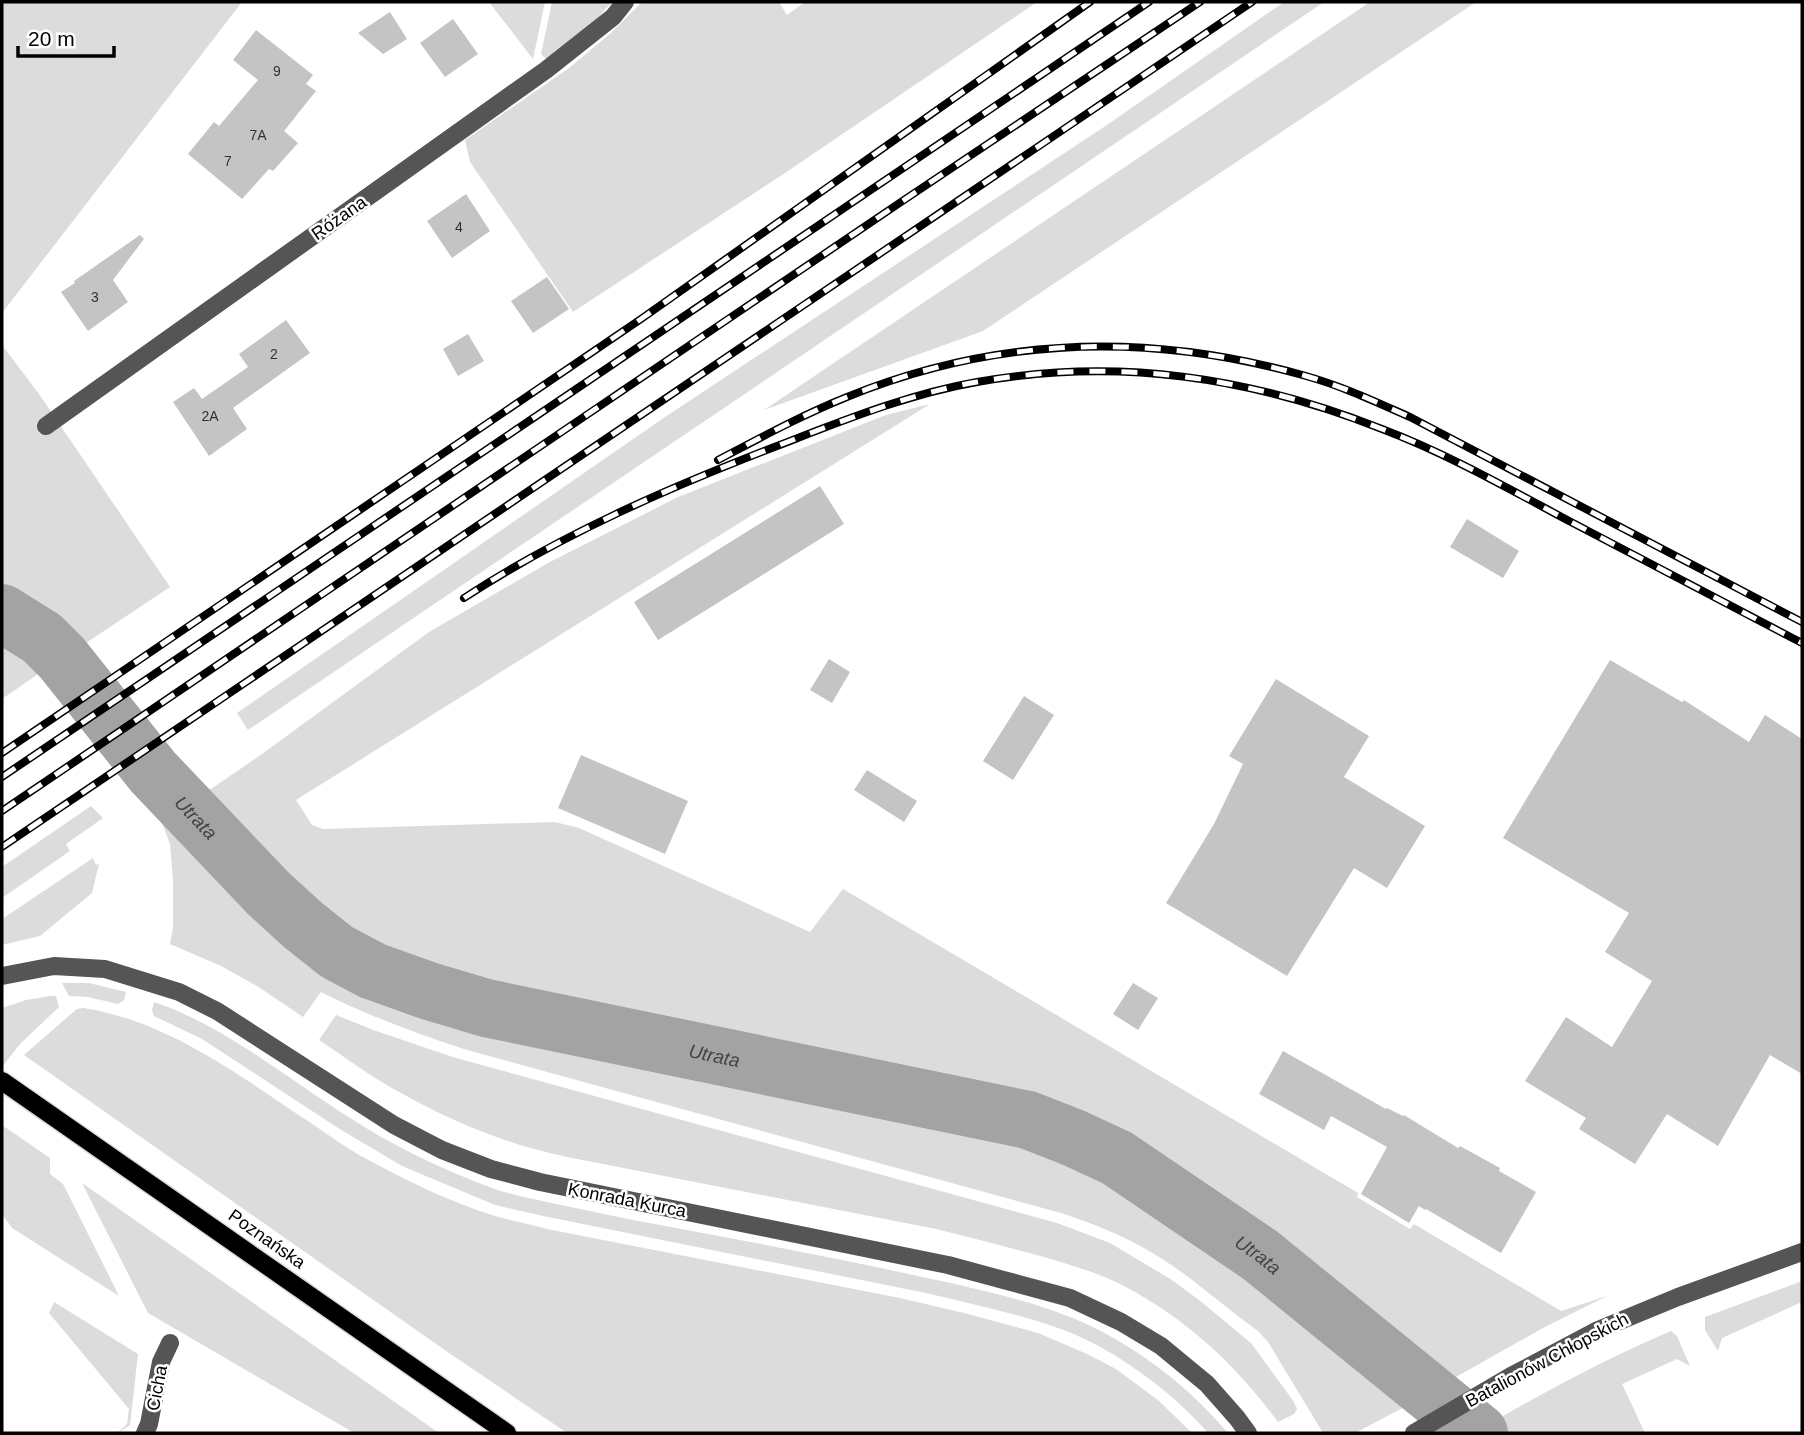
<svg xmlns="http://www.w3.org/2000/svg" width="1804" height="1435" viewBox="0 0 1804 1435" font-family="Helvetica,sans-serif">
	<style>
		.green { fill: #dcdcdc }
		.water { fill: #a3a3a3 }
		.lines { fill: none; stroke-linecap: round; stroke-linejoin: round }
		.river { stroke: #a3a3a3; stroke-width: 58 }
		.building { fill: #c4c4c4 }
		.major-casing { stroke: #dbdbdb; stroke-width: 21 }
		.minor { stroke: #555; stroke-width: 18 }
		.major { stroke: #000; stroke-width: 18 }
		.rail-casing { stroke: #000; stroke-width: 8 }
		.rail { stroke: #fff; stroke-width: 5; stroke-dasharray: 16; stroke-linecap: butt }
		.labels { text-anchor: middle; stroke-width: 5; stroke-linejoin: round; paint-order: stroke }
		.number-label { font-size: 14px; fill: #313131 }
		.street-label { font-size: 18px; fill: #000; stroke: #fff }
		.water-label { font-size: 19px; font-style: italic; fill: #444; stroke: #fff }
	</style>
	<rect width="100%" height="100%" fill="#fff"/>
	<!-- green -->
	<path class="green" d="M2,2h240l-240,311z
		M489,2h56l-12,57z
		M552,2h60l-20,22 -46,35 -5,-5z
		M642,2h137l8,13 18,-13h232l-255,173 -209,137 -103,-150 -5,-22 104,-72 42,-35z
		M1284,2h40l-1076,728 -11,-17 428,-296 442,-292z
		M1370,2h106l-493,329 -219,79z
		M2,345l37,49 131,193 -99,66 -41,-37 -28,-17z
		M930,404l-634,396 16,25 11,4 232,-7 24,6 231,104 33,-43 515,304 -1,4 53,32 4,-5 147,87 46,-15 -64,32 -103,58c-96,-79 -190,-164 -298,-229 -30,-18 -65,-31 -97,-43 -67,-25 -139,-34 -208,-46 -88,-17 -176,-36 -265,-54 -64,-13 -137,-27 -197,-55 -69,-33 -129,-104 -180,-159l67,-46 167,-122 119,-69 130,-66 208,-82z
		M2,628c16,10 37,22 49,37l-49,34z
		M91,806l12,12 -37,26 4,7 -68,47v-31z
		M175,815c46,47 90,98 142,138 9,7 19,11 28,17 56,33 119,48 182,62l479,96c22,7 45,13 66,22 31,13 60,33 88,51 86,55 164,120 243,184l-6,7 3,4 6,-6 10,11 -61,32h-32l-55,-91 -10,-11c-35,-25 -67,-55 -104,-77 -29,-18 -60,-30 -93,-41l-594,-163c-51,-17 -99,-34 -146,-58l-18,25 -46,-31 -36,-20 -51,-22 3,-17v-47l-3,-36 -8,-21z
		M93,858l3,7 3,-1 -7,29 -52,43 -38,9v-26z
		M62,983h27l37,9 -2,8 -6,4 -30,-7 -19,-1z
		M50,996h6l3,11 -39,37 -18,23v-59l24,-8z
		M154,1002c67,22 133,76 193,114 46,30 96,54 148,73 17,6 35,9 52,13 27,6 54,11 81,17 97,18 194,36 290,57 64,14 135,28 192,60 45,25 85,58 118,97h-20c-36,-42 -95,-85 -147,-104 -45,-16 -93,-26 -140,-37l-378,-76 -48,-11 -93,-39 -64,-38 -136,-89 -48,-23 -2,-6z
		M83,1008c87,13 159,70 231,117 16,11 32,23 49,32 42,23 87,45 132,59 17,5 35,8 52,13l353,69 64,15 74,20 49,21 29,15 43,32 33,32h-625l-118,-80 -425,-298 47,-41 6,-5z
		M336,1015l40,16 80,27 601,165 53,20 62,37 27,20 52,43 43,59 3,7 -3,5 -16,8c-43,-58 -89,-101 -154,-136 -25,-13 -53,-21 -80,-29 -36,-10 -72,-19 -108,-28l-369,-72c-59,-12 -114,-35 -166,-64 -28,-15 -55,-35 -82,-53z
		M2,1125l48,33v16l13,10 56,112 -107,-68 -10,-14z
		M82,1183l357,250h-85l-206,-120z
		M1802,1281v21l-80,36 -4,13 -13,-21v-13z
		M54,1302l84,52 -8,71 -12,8h-1l10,-9 2,-15 -80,-96z
		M1671,1331l6,5 13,30 -13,-7 -55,25 23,49h-148l-9,-8c59,-35 120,-67 183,-94z"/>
	<!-- water -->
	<path class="water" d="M2,599c36,21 63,42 85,77l-17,12 -23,-28 -45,-32z"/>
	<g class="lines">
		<!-- river -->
		<path class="river" id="s1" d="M2,613l40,25 20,20 91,114 116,122 34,31 34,27 36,19 56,20 57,17 542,112 46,18 43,20 143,97 219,178"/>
	</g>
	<!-- building -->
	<path class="building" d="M390,12l17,27 -24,15 -25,-21z
		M453,19l25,35 -33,23 -25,-34z
		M256,30l57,45 -7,9 10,7 -32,40 14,12 -25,28 -4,-2 -27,30 -54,-45 26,-32 5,4 39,-46 -25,-20z
		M466,194l24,37 -38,27 -25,-37z
		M140,235l4,4 -31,41 15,22 -40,29 -27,-39 14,-9 -1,-2z
		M547,277l22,32 -36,24 -22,-32z
		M286,320l24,33 -77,55 14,21 -38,27 -36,-54 21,-14 8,11 46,-32 -9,-13z
		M468,334l16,27 -26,15 -15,-27z
		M820,486l24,38 -186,116 -24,-38z
		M1467,519l52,32 -16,27 -53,-31z
		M829,659l21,13 -18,31 -22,-13z
		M1610,660l72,42 2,-2 65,42 16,-27 37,24v335l-32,-19 -52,91 -51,-32 -32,50 -56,-35 7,-11 -61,-37 41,-64 46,30 40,-66 -47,-29 24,-39 -126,-75z
		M1276,679l93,57 -25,41 81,49 -38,62 -33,-20 -67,108 -121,-73 48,-79 29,-60 -14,-8z
		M1024,696l30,19 -41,65 -30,-19z
		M581,755l107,46 -23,53 -107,-46z
		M867,770l50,31 -13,21 -50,-32z
		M1133,983l25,15 -20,32 -25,-16z
		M1283,1051l103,58 1,-1 16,8 1,-1 54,33 2,-2 40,22 -1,3 37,21 -35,61 -75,-44 -1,1 -6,-4 -10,17 -48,-29 26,-47 -56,-31 -7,14 -65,-36z"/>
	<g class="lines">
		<!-- major casing -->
		<g class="major-casing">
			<path id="major" d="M2,1081l505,352"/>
		</g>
		<!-- minor -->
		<path class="minor" d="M46,426l500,-356 67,-53 12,-15
			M2,976l52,-10 51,3 74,23 38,19 177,114 48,25 49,19 49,13 408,83 122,33 51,24 40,24 46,38 30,34 11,15
			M145,1433l4,-9 12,-62 9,-19
			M1414,1433l97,-57 87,-46 80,-33 124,-45"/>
		<!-- major -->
		<use href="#major" class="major"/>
		<!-- rail casing -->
		<g class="rail-casing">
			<path id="rail" d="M718,460c42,-22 84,-45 129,-63 150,-61 304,-65 459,-21 36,10 70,26 104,41l392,205
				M464,598c98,-64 204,-110 313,-152 65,-25 131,-52 200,-64 141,-25 273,-5 405,47 66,25 127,60 189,93 77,40 154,81 231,121
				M2,753l639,-434 449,-317
				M2,777l1147,-775
				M2,811l896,-607 302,-202
				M2,847l1250,-845"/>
		</g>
		<!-- rail -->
		<use href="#rail" class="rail"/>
	</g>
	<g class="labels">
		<!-- number labels -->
		<g class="number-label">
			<text x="277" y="76">9</text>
			<text x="258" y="140">7A</text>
			<text x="228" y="166">7</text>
			<text x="459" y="232">4</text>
			<text x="95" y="302">3</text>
			<text x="274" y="359">2</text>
			<text x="210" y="421">2A</text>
		</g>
		<!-- street labels -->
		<g class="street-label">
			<text transform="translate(339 218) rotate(-35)" y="6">Różana</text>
			<text transform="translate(627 1200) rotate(11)" y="6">Konrada Kurca</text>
			<text transform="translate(267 1239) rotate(35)" y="6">Poznańska</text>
			<text transform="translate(1547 1360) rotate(-28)" y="6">Batalionów Chłopskich</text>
			<text transform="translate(157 1388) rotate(-79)" y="6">Cicha</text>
		</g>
		<!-- water labels -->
		<g class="water-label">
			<text dy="7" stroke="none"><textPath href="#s1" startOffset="284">Utrata</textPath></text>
			<text dy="7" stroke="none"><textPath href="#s1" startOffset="872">Utrata</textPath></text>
			<text dy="7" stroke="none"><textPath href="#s1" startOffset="1460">Utrata</textPath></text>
		</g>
	</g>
	<!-- border -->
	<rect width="1804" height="1435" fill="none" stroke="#000000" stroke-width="7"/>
	<!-- scale -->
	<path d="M18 46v10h96v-10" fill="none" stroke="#000000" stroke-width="3.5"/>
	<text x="28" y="46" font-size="21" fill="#000000" stroke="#ffffff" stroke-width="5" paint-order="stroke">20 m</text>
</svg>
